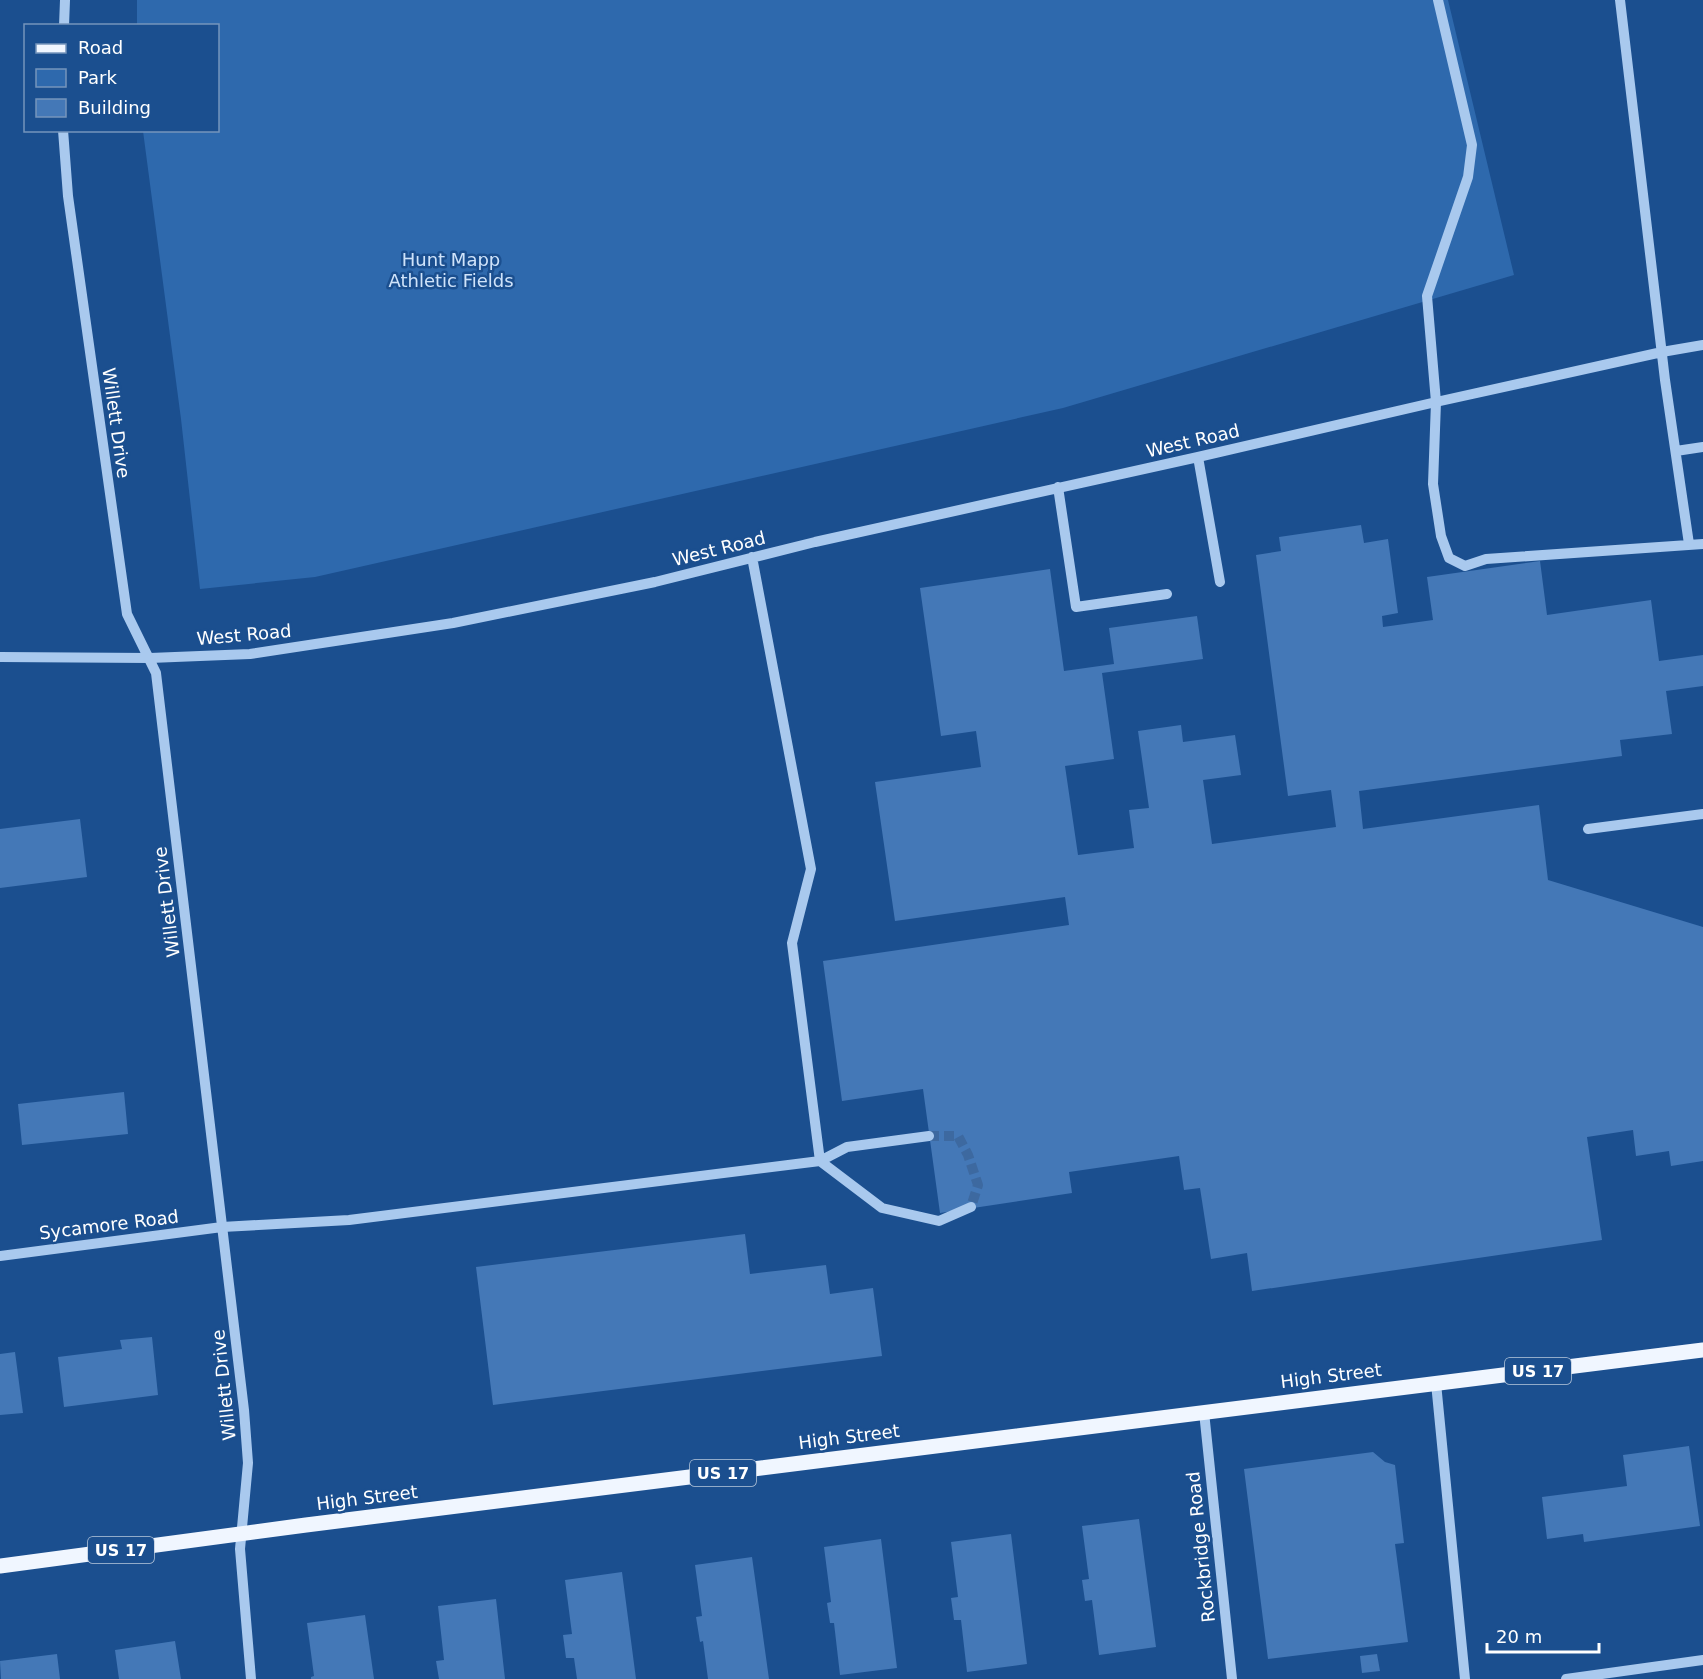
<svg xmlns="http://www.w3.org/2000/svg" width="1703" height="1679" viewBox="0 0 1703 1679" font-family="'DejaVu Sans',sans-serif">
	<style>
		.green { fill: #2e69ad }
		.building { fill: #4478b7 }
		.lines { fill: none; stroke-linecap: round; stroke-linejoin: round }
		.minor-tunnel { stroke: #3d69a0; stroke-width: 10; stroke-dasharray: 10 5; stroke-linecap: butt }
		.minor { stroke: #a9c9ee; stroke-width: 10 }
		.major { stroke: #f0f6ff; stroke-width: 15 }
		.labels { text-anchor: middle; stroke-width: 5; stroke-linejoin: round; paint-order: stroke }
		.shield { fill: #1b4f8f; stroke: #bbcadd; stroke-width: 1.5 }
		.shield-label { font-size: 16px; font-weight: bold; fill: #fff }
		.park-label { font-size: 18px; fill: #cfe3fa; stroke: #1b4f8f }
		.street-label { font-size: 18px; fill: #fff; stroke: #1b4f8f }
	</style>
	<rect width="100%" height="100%" fill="#1b4f8f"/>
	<!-- green -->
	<path class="green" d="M137,0h1311l66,275 -451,133 -748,169 -115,12 -19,-170 -38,-288 75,-1v-104l-81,-1z"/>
	<!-- building -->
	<path class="building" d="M1361,525l3,18 24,-4 10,74 -16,3 1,11 50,-7 -6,-43 113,-16 7,54 104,-15 8,61 44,-6v31l-37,5 6,43 -52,6 2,16 -263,35 4,38 176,-24 9,75 155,47v234l-32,5 -2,-15 -33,5 -3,-26 -46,7 15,103 -350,51 -5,-38 -36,6 -11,-71 -16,2 -5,-34 -110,16 3,21 -132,20 -17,-124 -81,12 -19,-140 246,-36 -4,-28 -170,24 -20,-139 106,-15 -5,-36 -35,5 -21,-148 130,-19 14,102 50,-7 -5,-36 88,-12 6,43 -101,14 12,86 -49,7 13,89 56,-7 -5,-38 20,-2 -11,-77 43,-6 2,17 52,-7 6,40 -38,5 9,64 124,-17 -5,-37 -43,6 -32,-241 25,-4 -2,-14z
		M80,819l7,58 -87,11v-59z
		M124,1092l4,42 -106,11 -4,-41z
		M745,1234l5,40 76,-9 4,29 43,-6 9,68 -389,49 -17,-138z
		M152,1337l6,58 -94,12 -6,-50 64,-8 -2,-9z
		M15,1352l8,61 -23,2v-61z
		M1689,1446l11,80 -116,16 -1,-8 -36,5 -5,-42 85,-11 -4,-31z
		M1373,1452l12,10 10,3 9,78 -9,1 13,98 -140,17 -24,-190z
		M1139,1519l17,128 -57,8 -7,-55 -7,1 -3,-21 7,-1 -7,-53z
		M1011,1534l16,130 -60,8 -6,-52h-7l-3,-22 7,-1 -7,-55z
		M881,1539l16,129 -57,7 -6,-52h-4l-3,-20 4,-1 -7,-55z
		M752,1557l17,122h-61l-5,-38 -3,1 -4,-25 6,-1 -7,-51z
		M622,1572l14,107h-59l-3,-21h-8l-3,-23 9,-1 -7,-54z
		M496,1599l9,80h-66l-3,-18 8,-1 -6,-54z
		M365,1615l9,64h-63v-2l3,-1 -7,-53z
		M175,1641l6,38h-62l-4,-29z
		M57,1654l3,25h-59l-1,-18z
		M1377,1654l3,17 -18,2 -2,-17z"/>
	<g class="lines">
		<!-- minor-tunnel -->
		<path class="minor-tunnel" d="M929,1136h29l10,19 10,30 -7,22"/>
		<!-- minor -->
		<path class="minor" d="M1438,0l34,145 -4,32 -41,119 9,106 -3,82 8,52 8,22 16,8 21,-7 217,-15
			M1620,0l45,380 24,164
			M64,26l1,-26
			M63,130l5,66 59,418 29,59 88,737 4,53 -8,86 11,130
			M1676,451l27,-4
			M1198,457l22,125
			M1058,487l18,120 91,-13
			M0,657l150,1 100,-4 203,-31 202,-41 160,-40 383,-85 238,-55 226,-50 41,-7
			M1588,829l115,-15
			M929,1136l-82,11 -27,14 62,47 57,13 32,-14
			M0,1256l222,-29 127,-7 471,-59 -28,-218 19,-74 -59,-312
			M1436,1383l29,296
			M1204,1412l28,267
			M1566,1679l137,-19"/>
		<!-- major -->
		<path class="major" d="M0,1566l306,-41 1397,-175"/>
	</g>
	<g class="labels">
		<!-- shield labels -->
		<g class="shield">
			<rect x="1505" y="1358" width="66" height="26" rx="4.5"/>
			<rect x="690" y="1460" width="66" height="26" rx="4.5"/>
			<rect x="88" y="1537" width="66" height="26" rx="4.5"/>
		</g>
		<g class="shield-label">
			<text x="1538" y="1377">US 17</text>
			<text x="723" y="1479">US 17</text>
			<text x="121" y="1556">US 17</text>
		</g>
		<!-- park labels -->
		<g class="park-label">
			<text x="451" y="266">Hunt Mapp<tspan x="451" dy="21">Athletic Fields</tspan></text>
		</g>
		<!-- street labels -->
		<g class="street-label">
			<text transform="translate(116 423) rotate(82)" y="6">Willett Drive</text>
			<text transform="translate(1193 441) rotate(-13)" y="6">West Road</text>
			<text transform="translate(719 549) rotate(-14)" y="6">West Road</text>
			<text transform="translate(244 635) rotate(-5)" y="6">West Road</text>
			<text transform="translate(167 902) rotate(-97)" y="6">Willett Drive</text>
			<text transform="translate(109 1225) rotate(-7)" y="6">Sycamore Road</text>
			<text transform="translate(1331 1376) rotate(-7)" y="6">High Street</text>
			<text transform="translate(224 1385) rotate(-96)" y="6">Willett Drive</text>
			<text transform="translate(849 1437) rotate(-7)" y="6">High Street</text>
			<text transform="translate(367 1498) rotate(-7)" y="6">High Street</text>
			<text transform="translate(1201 1547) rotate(-96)" y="6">Rockbridge Road</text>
		</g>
	</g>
	<!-- legend -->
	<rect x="24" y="24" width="195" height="108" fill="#1b4f8f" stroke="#7695bc" stroke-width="1.5"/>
	<rect x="36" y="44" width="30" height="9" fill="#f0f6ff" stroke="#7695bc" stroke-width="1.5"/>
	<text x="78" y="54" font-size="18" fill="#ffffff">Road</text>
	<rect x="36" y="69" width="30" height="18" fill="#2e69ad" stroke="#7695bc" stroke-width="1.5"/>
	<text x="78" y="84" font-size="18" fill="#ffffff">Park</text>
	<rect x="36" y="99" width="30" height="18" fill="#4478b7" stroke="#7695bc" stroke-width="1.5"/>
	<text x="78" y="114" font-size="18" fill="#ffffff">Building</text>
	<!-- scale -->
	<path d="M1487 1643v9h112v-9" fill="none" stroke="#ffffff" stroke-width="3"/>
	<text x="1496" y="1643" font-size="18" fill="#ffffff" stroke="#1b4f8f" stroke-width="4.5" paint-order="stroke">20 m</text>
</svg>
